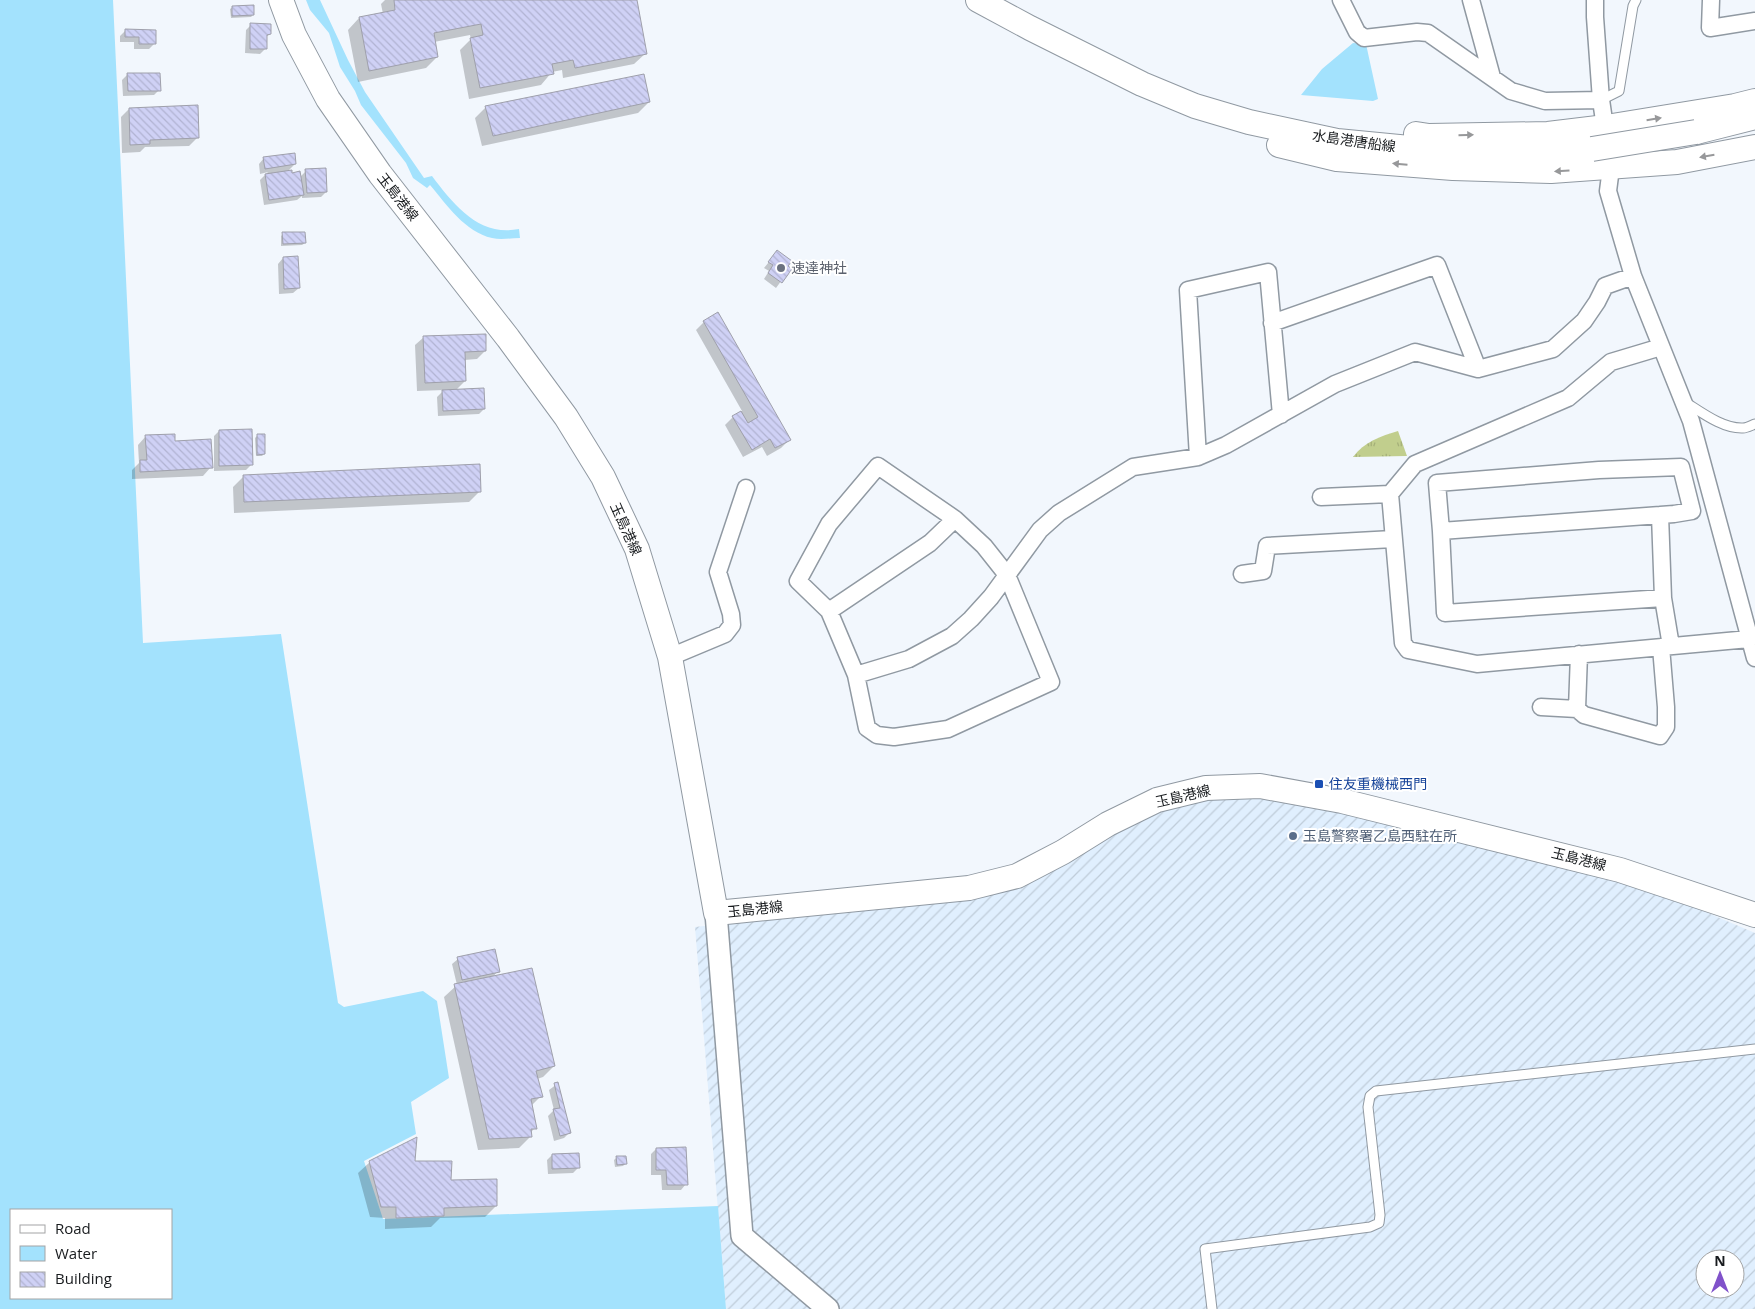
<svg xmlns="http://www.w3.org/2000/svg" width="1755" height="1309" viewBox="0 0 1755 1309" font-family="'Open Sans','Noto Sans JP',sans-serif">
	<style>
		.industrial { fill: url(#industrial-furrows); fill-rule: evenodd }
		.grass { fill: url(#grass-tufts) }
		.water { fill: #a3e2fd; fill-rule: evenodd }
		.shadow { fill: #0003 }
		.building { fill: url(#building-back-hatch); stroke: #9fa0ab }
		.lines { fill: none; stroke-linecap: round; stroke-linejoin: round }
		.service-casing { stroke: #9099a2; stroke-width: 11 }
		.minor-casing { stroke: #9099a2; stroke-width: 19 }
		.tertiary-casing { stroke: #9099a2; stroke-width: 24 }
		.secondary-casing { stroke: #9099a2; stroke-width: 26 }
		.service { stroke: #fff; stroke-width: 9 }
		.minor { stroke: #fff; stroke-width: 16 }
		.tertiary { stroke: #fff; stroke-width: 21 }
		.secondary { stroke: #fff; stroke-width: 24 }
		.secondary-bridge-casing { stroke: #9099a2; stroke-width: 26; stroke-linecap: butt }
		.secondary-bridge { stroke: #fff; stroke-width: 24 }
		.oneway { fill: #97989a }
		.worship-dot { fill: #6b7280; stroke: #fff; stroke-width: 2 }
		.transit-dot { fill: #1a4fb4; stroke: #fff; stroke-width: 2 }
		.service-dot { fill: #5c6f8a; stroke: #fff; stroke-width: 2 }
		.labels { text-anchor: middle; stroke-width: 4; stroke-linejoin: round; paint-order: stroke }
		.street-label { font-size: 14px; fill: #181b1e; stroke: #fff }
		.worship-label { font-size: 14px; fill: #5b616d; stroke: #fff; text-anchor: start }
		.transit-label { font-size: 14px; fill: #164399; stroke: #fff; text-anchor: start }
		.service-label { font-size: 14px; fill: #4e5e75; stroke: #fff; text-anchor: start }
	</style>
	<defs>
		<pattern id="industrial-furrows" width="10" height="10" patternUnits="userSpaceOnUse" patternTransform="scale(1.25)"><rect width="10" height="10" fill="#e0effe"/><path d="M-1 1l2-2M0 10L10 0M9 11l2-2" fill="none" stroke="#bfccd9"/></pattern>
		<pattern id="grass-tufts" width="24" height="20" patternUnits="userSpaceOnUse" patternTransform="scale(1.25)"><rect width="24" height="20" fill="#c1ce8d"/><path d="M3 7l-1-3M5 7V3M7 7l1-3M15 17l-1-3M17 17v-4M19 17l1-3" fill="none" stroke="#a5b079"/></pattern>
		<pattern id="building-back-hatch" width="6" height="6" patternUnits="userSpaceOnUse" patternTransform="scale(1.25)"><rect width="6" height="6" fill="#cfd1f5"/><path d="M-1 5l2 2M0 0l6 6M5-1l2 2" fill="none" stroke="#b1b3d2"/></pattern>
	</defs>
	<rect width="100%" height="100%" fill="#f2f7fd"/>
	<!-- industrial -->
	<path class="industrial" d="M1260,795l304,68 130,44 61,26v376h-1029l-31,-382 274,-30 147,-66 45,-24 47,-10zM1705,1259h30v30h-30z"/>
	<!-- grass -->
	<path class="grass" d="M1398,431l9,25 -54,1c11,-15 28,-21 45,-26z"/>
	<!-- water -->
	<path class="water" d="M0,0h113l30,643 138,-9 57,369 6,4 79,-16 14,10 12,77 -38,24 5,32 -52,27 19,58 335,-13 8,103h-726zM171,1210v88h-160v-88z
		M306,0h14l28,60 17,32 59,86 8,-2c22,29 47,61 87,53l1,9c-9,0 -19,2 -28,0 -27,-6 -45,-33 -62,-53l-3,3 -14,-10 -7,-15 -45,-58 -6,-14 -15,-24 -11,-34 -19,-23z
		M1353,43l13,1 12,55 -5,2 -72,-6 21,-26z"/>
	<!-- shadow -->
	<path class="shadow" d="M385,0h250l11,53 -12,11 -71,14 -1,-8 -10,2 -11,13 -72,14 -9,-49 11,-11 -1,-4 -36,7 3,15 -11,11 -68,14 -10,-52 11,-12 24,-4 -2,-10z
		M233,7l20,8 -2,2 -20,1 -1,-9z
		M251,25l19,9 -4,3v11l-6,6 -15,-1 1,-23z
		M125,31l29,13 -5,5h-15v-7h-14v-6z
		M128,74l31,16 -5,5 -31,1 -1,-16z
		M649,102l-11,11 -156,33 -7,-28 11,-11z
		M129,109l69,28 -9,9 -44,1 -5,5 -18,1 -1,-36z
		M264,158l31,6 -8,8 13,5 6,-6 20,21 -5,5 -19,1v-2l-5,4 -33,5 -4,-25 8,-8 -8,2 -1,-10z
		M283,234l22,9 -3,2 -21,1v-10z
		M777,252l9,14 4,3 -14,19 -12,-9 5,-8 -5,-3z
		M283,258l16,30 -6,5 -14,1 -1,-30z
		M704,322l86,117 -9,9 -14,8 -5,-9 -19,10 -18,-32 8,-8 9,-6 -46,-81z
		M424,337l61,14 -8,8 -13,1 1,21 -10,10 29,18 -5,5 -41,2 -1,-19 7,-7 -27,1 -2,-46z
		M219,431l32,34 -5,5 -32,1v-35z
		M146,436l28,7 37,24 -8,9 -71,3v-9l7,-7 -1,-18z
		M257,436l7,18 -2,2h-6l-1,-18z
		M244,476l236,15 -11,11 -235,11 -1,-26z
		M458,959l40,12 -6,7 62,88 -11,11 -6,2 4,17 -10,10 4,22 -5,5v4l-11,11 -41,2 -34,-153 13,-12 -5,-21z
		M557,1084l12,49 -5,5 -10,3 -6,-25 6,-6 -5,-20z
		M656,1149l30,35 -5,6h-19l-1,-15h-10v-21z
		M552,1155l26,13 -5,5 -25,1 -1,-14z
		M617,1157l8,7 -2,2 -8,1 -1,-7z
		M370,1162h44l82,44 -11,11 -45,1 -9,9 -46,2v-11l-15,-1 -12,-44z"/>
	<!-- building -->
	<path class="building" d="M394,0h243l10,54 -72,14 -2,-8 -21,4 2,10 -74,14 -10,-50 13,-3 -2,-11 -47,9 4,24 -69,14 -10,-54 36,-7z
		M254,5v10l-22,1v-10z
		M250,23l21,1v10l-4,1v14h-17z
		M125,29l31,1v14h-17v-7h-14z
		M127,73h33l1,18h-33z
		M644,74l6,28 -157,34 -8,-30z
		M198,105l1,33 -49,2v4l-20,1 -1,-37z
		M295,153l1,11 -31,5 -2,-12z
		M326,168l1,24 -20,1 -2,-24z
		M292,170v3l8,-2 4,24 -35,5 -4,-26z
		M282,232h23l1,11 -23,1z
		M777,250l15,11 -4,5 4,3 -10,14 -14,-10 5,-8 -5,-3z
		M298,256l2,32 -16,1 -1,-32z
		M718,312l73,128 -16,8 -5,-9 -18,11 -20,-34 9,-5 7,12 10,-6 -55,-96z
		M486,334v17l-21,1 1,29 -41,2 -2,-47z
		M484,388l1,21 -42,2 -1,-21z
		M252,429l1,36 -34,1v-36z
		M175,434v7l36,-2 2,29 -73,4v-12h7l-2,-25z
		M257,434h8v20l-8,1z
		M480,464l1,28 -237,10 -1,-27z
		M495,949l5,23 -38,8 -5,-23z
		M532,968l23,98 -19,5 7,26 -12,2 6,30h-6l1,8 -43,2 -35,-155z
		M558,1082l13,51 -11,3 -7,-27 7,-1 -6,-25z
		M417,1137l-2,24h37l-1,19 46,-1v27l-53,2v8l-48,2v-11h-15l-12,-46z
		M686,1147l2,38h-21l-1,-15h-10v-22z
		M579,1153l1,15 -28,1v-15z
		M616,1156h10l1,8 -10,1z"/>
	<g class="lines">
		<!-- service casing -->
		<g class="service-casing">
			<path id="service" d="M1601,100l18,-9 14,-85 3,-6
				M1685,402c16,10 38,27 58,26 4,0 9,-3 12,-4
				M1212,1309l-7,-60 165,-22 9,-4 1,-8 -12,-108 2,-11 6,-5 379,-42"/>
		</g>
		<!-- minor casing -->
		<g class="minor-casing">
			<path id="minor" d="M1341,0l16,32 7,6 53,-6 11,1 83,58 34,10 56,-1
				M1471,0l21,77
				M1595,0v17l6,83 10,68 -3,23 25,85 58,145 64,237
				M1711,0l-1,28 45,-7
				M1272,323l165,-58 41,104
				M1661,347l-50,15 -43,36 -153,66 -25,30 13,149 5,7 69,14 272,-25
				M1198,457l-10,-167 80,-18 13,143
				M878,466l77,53 29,27 23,29 44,107 -103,47 -54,8 -17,-2 -10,-7 -11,-53 -27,-64 -31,-30 31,-57z
				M1681,467l11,44 -18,3 -233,17 -4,-48 162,-13z
				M1321,497l69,-3
				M1660,515l3,83
				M1441,531l4,82 218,-15 8,48
				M1242,574l21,-3 4,-25 126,-7
				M829,611l101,-68 25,-24
				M1579,654l-2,55 7,6 76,21 6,-9v-20l-5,-60
				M670,657l55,-23 7,-9 -1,-11 -13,-42 28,-84
				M856,675l53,-16 43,-23 19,-17 20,-22 49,-67 19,-17 74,-46 65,-10 28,-12 109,-61 80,-32 63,17 75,-20 31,-28 13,-19 8,-16 28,-10
				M1541,707l36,2"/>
		</g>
		<!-- tertiary casing -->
		<g class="tertiary-casing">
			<path id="tertiary" d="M716,913l26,323 86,73"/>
		</g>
		<!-- secondary casing -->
		<g class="secondary-casing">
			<path id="secondary" d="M281,0l13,35 34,64 52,75 128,164 58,79 37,60 34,72 33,108 46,256 253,-25 48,-12 46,-24 45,-28 49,-24 49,-12 54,-2 82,15 278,69 135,45
				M978,0l52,28 112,56 53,22 54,16 88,19 124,12 131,-4
				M1696,132l59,-15
				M1416,134l13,2 119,-2 58,-7 129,-21 20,-5
				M1279,145l58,14 116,9 98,3 126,-9 78,-15"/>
		</g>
		<!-- service -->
		<use href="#service" class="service"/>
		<!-- minor -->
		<use href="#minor" class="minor"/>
		<!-- tertiary -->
		<use href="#tertiary" class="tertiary"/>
		<!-- secondary -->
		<use href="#secondary" class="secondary"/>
		<!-- secondary-bridge casing -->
		<g class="secondary-bridge-casing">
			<path id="secondary-bridge" d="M1592,149l104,-17"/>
		</g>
		<!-- secondary-bridge -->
		<use href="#secondary-bridge" class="secondary-bridge"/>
	</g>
	<!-- one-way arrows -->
	<defs><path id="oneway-solid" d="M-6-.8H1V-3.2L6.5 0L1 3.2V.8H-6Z" transform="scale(1.25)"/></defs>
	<g class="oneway">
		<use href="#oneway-solid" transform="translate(1654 119) rotate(-9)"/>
		<use href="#oneway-solid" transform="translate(1466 135) rotate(-1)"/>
		<use href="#oneway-solid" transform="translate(1707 156) rotate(170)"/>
		<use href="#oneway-solid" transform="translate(1400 164) rotate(-175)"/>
		<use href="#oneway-solid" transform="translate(1562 171) rotate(177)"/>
	</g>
	<!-- markers -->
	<circle class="worship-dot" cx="781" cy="268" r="5"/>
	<rect class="transit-dot" x="1314" y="779" width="10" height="10" rx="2.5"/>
	<circle class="service-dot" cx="1293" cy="836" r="5"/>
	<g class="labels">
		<!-- street labels -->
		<g class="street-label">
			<text transform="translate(1354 141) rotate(8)" y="5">水島港唐船線</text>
			<text transform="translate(398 197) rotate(52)" y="5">玉島港線</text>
			<text transform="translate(626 529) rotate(66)" y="5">玉島港線</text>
			<text transform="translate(1183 796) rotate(-13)" y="5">玉島港線</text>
			<text transform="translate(1579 859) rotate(14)" y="5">玉島港線</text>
			<text transform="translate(755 909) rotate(-6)" y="5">玉島港線</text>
		</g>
		<!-- worship labels -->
		<g class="worship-label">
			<text x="791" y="273">速達神社</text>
		</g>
		<!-- transit labels -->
		<g class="transit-label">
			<text x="1329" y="789">住友重機械西門</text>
		</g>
		<!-- service labels -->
		<g class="service-label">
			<text x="1303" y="841">玉島警察署乙島西駐在所</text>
		</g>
	</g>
	<!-- legend -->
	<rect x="10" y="1209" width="162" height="90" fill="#ffffff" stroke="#a3a4a5"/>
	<rect x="20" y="1225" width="25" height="8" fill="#ffffff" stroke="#a3a4a5"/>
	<text x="55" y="1234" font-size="15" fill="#181b1e">Road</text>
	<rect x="20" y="1246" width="25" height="15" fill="#a3e2fd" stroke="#a3a4a5"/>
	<text x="55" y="1259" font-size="15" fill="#181b1e">Water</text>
	<rect x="20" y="1272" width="25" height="15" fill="url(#building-back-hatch)" stroke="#a3a4a5"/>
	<text x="55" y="1284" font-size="15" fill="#181b1e">Building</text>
	<!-- north arrow -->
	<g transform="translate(1720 1274)"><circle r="24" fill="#ffffff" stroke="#a3a4a5"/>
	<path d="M0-4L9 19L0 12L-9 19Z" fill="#8052ca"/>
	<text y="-8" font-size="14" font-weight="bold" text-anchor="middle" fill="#181b1e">N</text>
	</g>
</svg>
